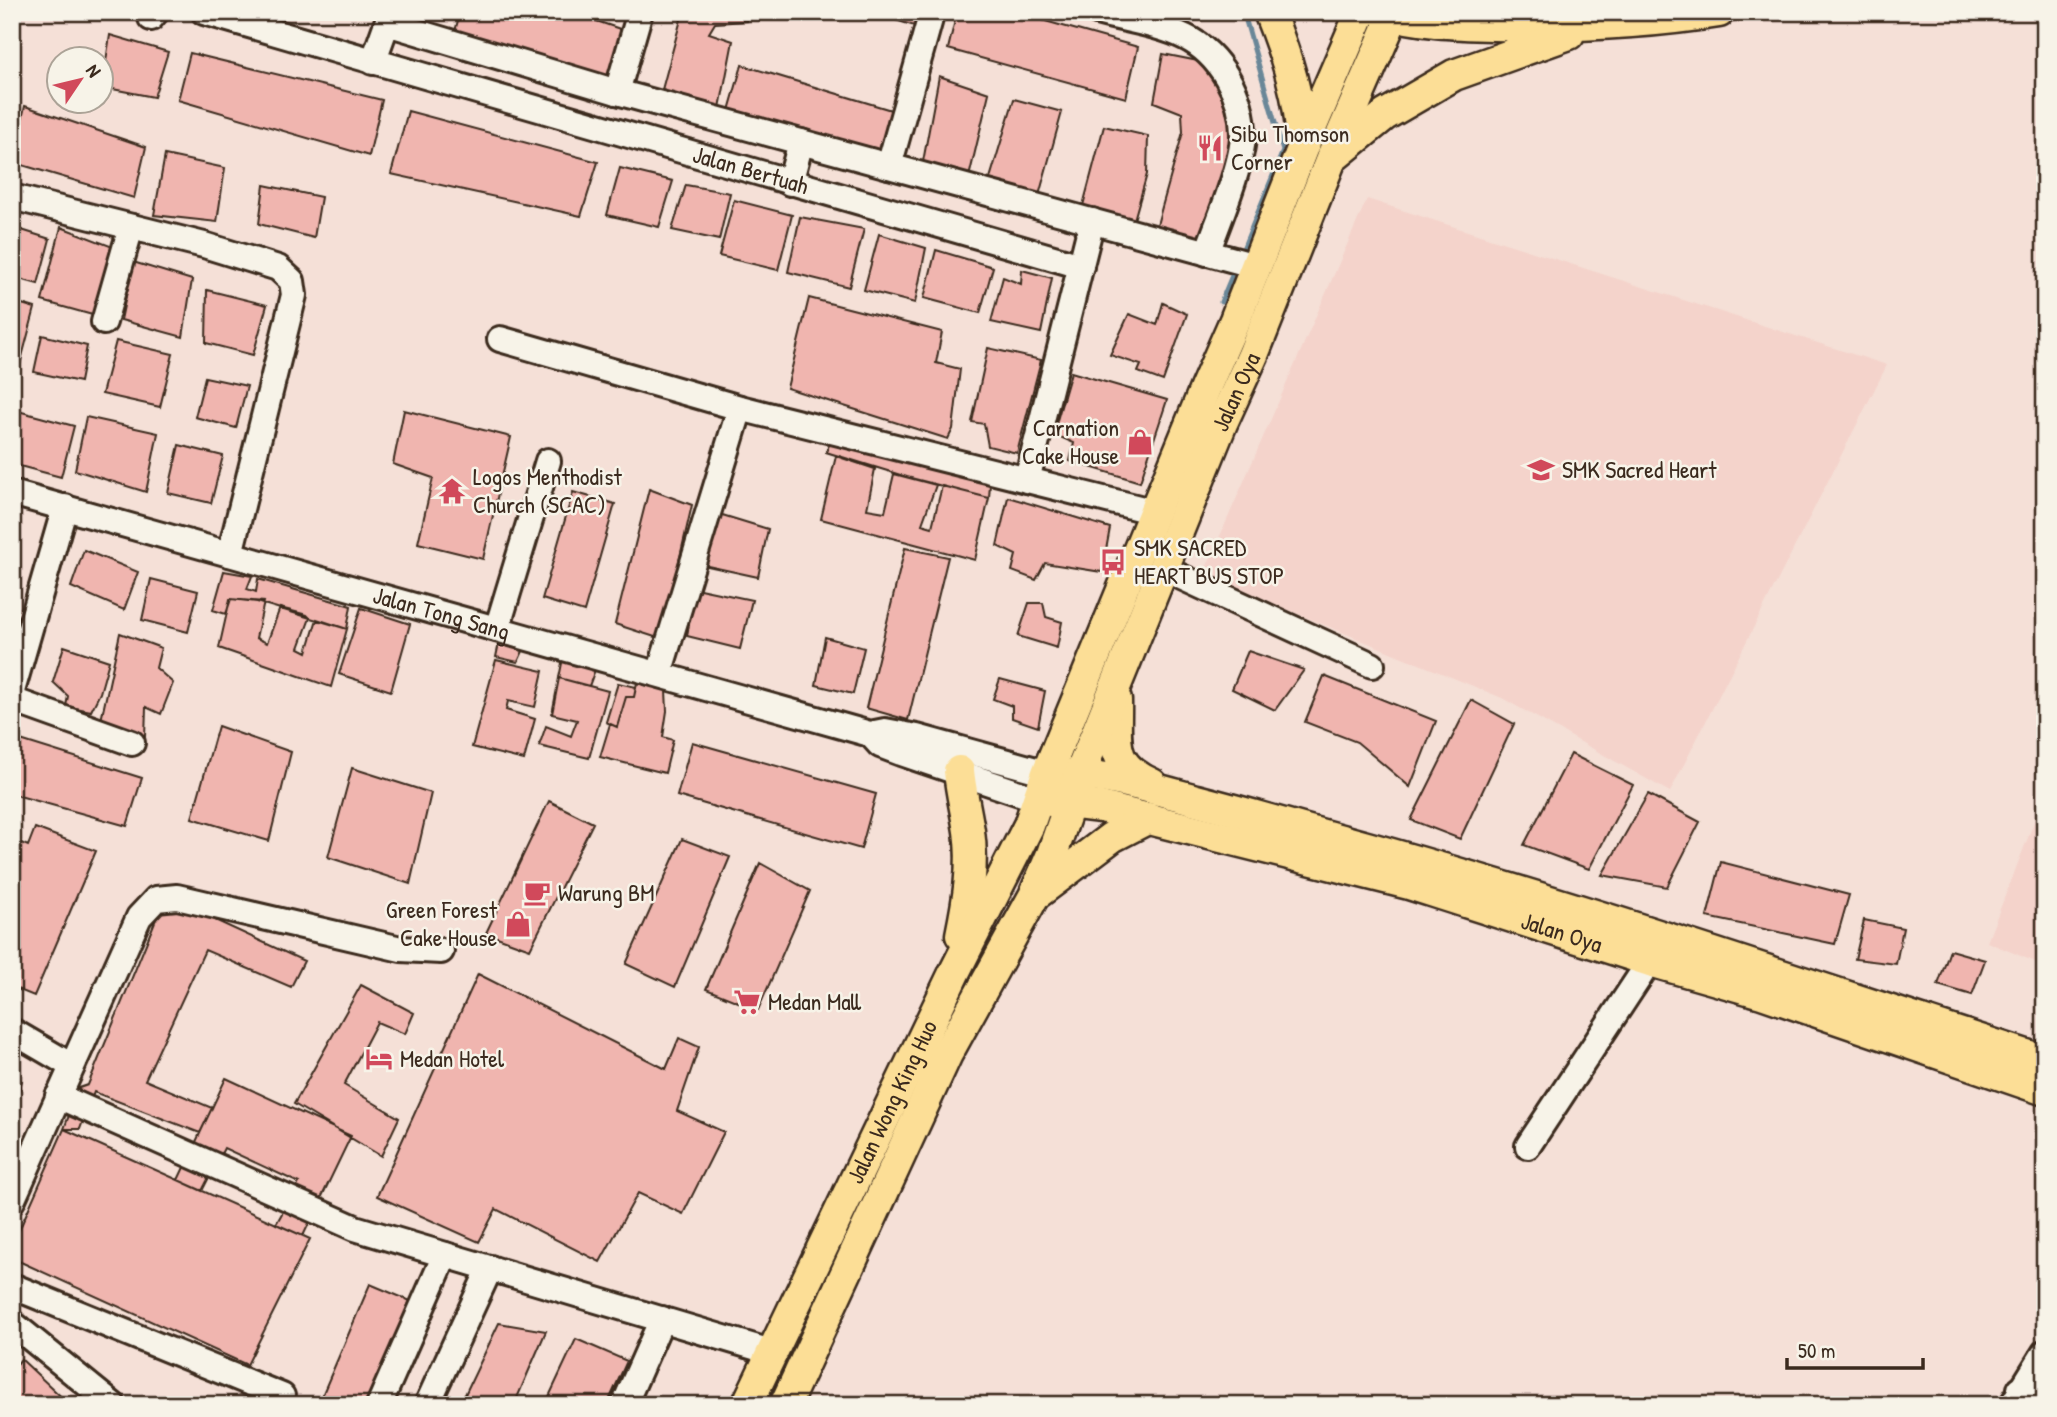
<svg xmlns="http://www.w3.org/2000/svg" width="2057" height="1417" viewBox="0 0 2057 1417" font-family="'Patrick Hand',sans-serif">
	<style>
		.built { fill: #f4d3cb }
		.lines { fill: none; stroke-linecap: round; stroke-linejoin: round }
		.stream { stroke: #6a8798; stroke-width: 5 }
		.building { fill: #f0b5af; stroke: #3b2a1e; stroke-width: 2 }
		.minor-casing { stroke: #3b2a1e; stroke-width: 30 }
		.major-casing { stroke: #3b2a1e; stroke-width: 35 }
		.minor { stroke: #f7f3e8; stroke-width: 24 }
		.major { stroke: #fcde96; stroke-width: 30 }
		.labels { text-anchor: middle; stroke-width: 5; stroke-linejoin: round; paint-order: stroke }
		.poi-label { font-size: 24px; fill: #3b2a1e; stroke: #f7f3e8; text-anchor: start }
		.street-label { font-size: 24px; fill: #3b2a1e; stroke: #f7f3e8 }
	</style>
	<rect width="100%" height="100%" fill="#f5e0d7"/>
	<filter id="ink" filterUnits="userSpaceOnUse"><feTurbulence type="fractalNoise" baseFrequency=".0143" numOctaves="2"/><feDisplacementMap in="SourceGraphic" scale="14" xChannelSelector="R" yChannelSelector="G"/><feConvolveMatrix kernelMatrix="1 2 1 2 8 2 1 2 1" color-interpolation-filters="sRGB"/></filter>
	<g filter="url(#ink)">
		<!-- built -->
		<path class="built" d="M1367,199l520,166 -217,427 -168,-94 -299,-123z
			M2045,794v172l-58,-24z"/>
		<g class="lines">
			<!-- stream -->
			<path class="stream" d="M1235,12l9,2 39,137 -42,103
				M12,21l12,-9
				M1221,302l15,-36"/>
		</g>
		<!-- building -->
		<path class="building" d="M570,12l53,18 -13,50 -156,-45 6,-22z
			M683,12h63l1,9 -32,2 -6,10 24,8 -14,72 -59,-16z
			M870,12h59l-5,17z
			M957,12h56l125,35 -12,51 -178,-49z
			M110,35l58,17 -14,45 -52,-10z
			M190,53l192,47 -13,56 -191,-56z
			M1163,54l45,9 25,54v22l-29,111 -49,-18 28,-100 -1,-19 -28,-11z
			M742,65l159,48 -14,48 -159,-47z
			M939,76l50,17 -20,84 -47,-10z
			M1014,99l48,13 -24,87 -50,-14z
			M25,106l121,41 -12,51 -122,-36z
			M408,111l190,51 -17,54 -190,-42z
			M1104,126l44,10 -1,38 -15,53 -51,-14z
			M165,155l60,13 -8,54 -63,-7z
			M620,168l53,13 -14,46 -52,-12z
			M264,185l57,12 -7,41 -55,-14z
			M686,185l44,8 -11,47 -47,-10z
			M734,200l58,15 -14,55 -59,-14z
			M800,217l64,12 -15,58 -61,-15z
			M12,227l38,12 -12,45 -26,-7z
			M61,227l52,20 -17,69 -54,-15z
			M879,234l47,14 -11,55 -51,-13z
			M936,250l57,17 -13,46 -56,-15z
			M133,262l59,18 -9,57 -62,-17z
			M1022,270l30,8 -11,55 -50,-11 12,-45 18,7z
			M207,290l60,15 -14,50 -47,-12z
			M809,298l133,34 -6,31 24,6 -7,60 -5,10 -161,-51z
			M12,301l23,7 -17,64 -6,-2z
			M1163,303l24,11 -24,67 -25,-9 3,-7 -31,-10 19,-41 28,11z
			M42,335l45,11 -7,36 -46,-10z
			M116,341l57,13 -13,53 -58,-13z
			M988,348l53,12 -24,93 -29,-7 -4,-22 -12,-2z
			M1071,372l96,28 -27,82 -70,-21 4,-18 -21,-9z
			M205,377l42,9 -11,42 -41,-11z
			M404,410l107,27 -28,122 -65,-16 15,-65 -40,-14z
			M18,411l56,15 -13,51 -49,-13v-35z
			M86,417l72,16 -12,59 -71,-22z
			M837,426l154,44 -2,28 -82,-21 -81,-25z
			M179,445l44,11 -12,47 -43,-10z
			M836,456l39,13 -8,40 18,3 9,-38 42,11 -14,39 10,3 10,-41 47,12 -14,62 -154,-41z
			M649,489l43,16 -31,134 -46,-15z
			M573,492l42,12 -31,108 -42,-13z
			M1008,497l102,31 -8,44 -57,-9 -9,17 -24,-9 4,-16 -19,-9z
			M719,514l49,15 -10,48 -55,-12z
			M905,548l43,9 -40,163 -42,-12z
			M84,550l54,22 -14,38 -53,-23z
			M224,571l28,5 -5,13 9,3 2,-13 93,27 -4,23 -90,-27 -26,-3 -5,15 -13,-4z
			M151,579l47,12 -10,41 -46,-12z
			M695,588l57,12 -12,49 -53,-13z
			M230,599l34,3 -8,36 11,5 13,-35 27,7 3,3 -11,30 8,4 10,-33 30,10 -16,58 -112,-39z
			M1029,603h14l3,14 16,5 -5,26 -39,-12z
			M361,608l49,16 -19,67 -52,-17z
			M120,633l41,15 -5,20 17,15 -12,31 -15,-7 -1,30 -45,-12z
			M825,637l39,11 -11,46 -37,-9z
			M499,643l25,6 -6,13 -22,-5z
			M64,646l45,15 -9,32 -9,18 -25,-5 2,-10 -15,-14z
			M1248,651l56,19 -29,40 -43,-21z
			M563,658l33,9 -7,19 -30,-8z
			M496,660l47,11 -8,36 -27,-6 -2,9 29,9 -11,41 -52,-13z
			M1324,676l112,45 -26,66 -53,-45 -52,-20z
			M559,678l49,13 -19,67 -50,-12 7,-20 25,10 6,-16 -25,-6z
			M1000,679l45,12 -7,36 -26,-9v-12l-19,-7z
			M618,683l18,4 -2,10h-8l-9,30 -11,-5z
			M637,683l29,7 1,21 -4,26 10,3 -8,33 -65,-16 10,-33 7,3 9,-30h8z
			M1471,700l43,24 -54,115 -49,-19z
			M218,726l73,26 -22,89 -77,-23z
			M14,738l128,40 -15,48 -115,-32z
			M692,742l184,52 -15,55 -184,-53z
			M1571,754l62,31 -44,84 -65,-24z
			M352,768l79,25 -21,91 -82,-27z
			M1648,794l52,28 -33,65 -65,-12z
			M549,801l44,22 -63,126 -44,-16z
			M35,828l61,23 -62,145 -22,-9v-81l9,-21 -9,-1v-30l2,-14 14,6z
			M682,839l48,18 -55,130 -49,-23z
			M1721,862l128,33 -14,49 -128,-27z
			M760,863l50,28 -52,119 -52,-21z
			M165,897l139,64 -13,26 -86,-37 -60,130 67,28 -12,25 -106,-41 -14,37h-16l15,-41 9,-3z
			M1864,920l39,8 -7,36 -41,-5z
			M1950,950l35,10 -13,35 -34,-10z
			M478,974l188,95 13,-31 20,9 -22,64 47,21 -41,82 -45,-21 -38,69 -104,-53 -17,33 -102,-46z
			M361,985l53,28 -9,21 -28,-12 -33,63 55,33 -18,38 -87,-52z
			M12,1078l10,3 -10,36z
			M226,1078l125,58 -48,100 -27,-12 23,-41 -75,-35 -22,43 -24,-11z
			M64,1129l246,110 -63,126 -235,-107v-12z
			M370,1284l43,18 -47,103h-48z
			M499,1323l47,8 -32,74h-54z
			M576,1339l51,22 -20,44h-62z
			M21,1359l49,46h-58v-35z"/>
		<g class="lines">
			<!-- minor casing -->
			<g class="minor-casing">
				<g id="minor">
					<path id="s1" d="M204,12l877,254"/>
					<path d="M1097,12c28,8 62,12 88,25 35,17 58,59 58,97 0,30 -25,88 -36,119"/>
					<path d="M151,18l5,-6"/>
					<path d="M373,62l14,-39 230,69 639,174"/>
					<path d="M617,92l23,-80"/>
					<path d="M889,166l43,-154"/>
					<path d="M790,183l11,-41"/>
					<path d="M12,197l192,48 74,23 14,13 2,14 -64,259"/>
					<path d="M104,322l27,-95"/>
					<path d="M500,339l240,69 415,104"/>
					<path d="M1027,480l65,-259"/>
					<path id="s2" d="M12,493l858,241 15,-3 32,6 130,36"/>
					<path d="M1164,569l208,96"/>
					<path d="M497,629l51,-168"/>
					<path d="M659,674l81,-266"/>
					<path d="M12,691l53,-184"/>
					<path d="M12,700l120,43"/>
					<path d="M870,734l10,11 21,8 136,46"/>
					<path d="M12,1031l60,35"/>
					<path d="M58,1096l297,132 416,124"/>
					<path d="M1528,1146l122,-185"/>
					<path d="M12,1201l127,-284 17,-18 21,-2 224,52 40,2"/>
					<path d="M12,1286l270,110"/>
					<path d="M12,1323l101,82"/>
					<path d="M2020,1389l24,16"/>
					<path d="M379,1405l66,-150"/>
					<path d="M427,1405l63,-137"/>
					<path d="M624,1405l38,-86"/>
					<path d="M2012,1405l33,-53"/>
				</g>
			</g>
			<!-- major casing -->
			<g class="major-casing">
				<g id="major">
					<path d="M1269,12c17,43 32,87 33,133"/>
					<path d="M1382,12c36,11 75,12 112,13 75,2 151,-1 225,-13"/>
					<path d="M1336,155l49,-40 69,-40 115,-41"/>
					<path d="M1116,700c1,43 -8,64 36,84"/>
					<path d="M959,771c2,21 7,40 10,60 5,35 -1,70 -8,104"/>
					<path d="M1061,774c46,0 91,14 135,26 42,11 85,23 127,35 244,66 482,149 722,226"/>
					<path id="s3" d="M1051,801l50,6 308,77 241,77 112,32 283,97"/>
					<path d="M1039,892l73,-55 37,-19"/>
					<path id="s4" d="M747,1405l207,-432 75,-148 18,-52 159,-387 29,-66 67,-171 59,-137"/>
					<path id="s5" d="M785,1405l162,-351 87,-158 18,-42 28,-80 142,-351 31,-68 78,-196 64,-147"/>
				</g>
			</g>
			<!-- minor -->
			<use href="#minor" class="minor"/>
			<!-- major -->
			<use href="#major" class="major"/>
		</g>
	</g>
	<!-- icons -->
	<defs>
		<g id="restaurant-bare" transform="scale(2.1)"><path d="M-5-6h1v4h1v-4h1v4h1v-4h1v5L-1.5 .5V6h-2V.5L-5-1ZM5-6V6H3V1.5H1.5Q1.5-4 5-6Z" fill="#d1495b" stroke="#f7f3e8" stroke-width="2.5" paint-order="stroke"/></g>
		<g id="shop-bare" transform="scale(2.1)"><path d="M-5-2.5h2.3a2.7 3.5 0 0 1 5.4 0H5L5.5 6h-11ZM-1.5-2.5h3a1.5 2.3 0 0 0-3 0Z" fill="#d1495b" stroke="#f7f3e8" stroke-width="2.5" paint-order="stroke"/></g>
		<g id="school-bare" transform="scale(2.1)"><path d="M0-5L7-2L0 1L-7-2ZM-4 1L0 2.5L4 1V4Q0 6-4 4Z" fill="#d1495b" stroke="#f7f3e8" stroke-width="2.5" paint-order="stroke"/></g>
		<g id="temple-bare" transform="scale(2.1)"><path d="M0-6L5-2H3V0L6.5 2.5H4V6H1.5V3h-3V6H-4V2.5H-6.5L-3 0V-2H-5Z" fill="#d1495b" stroke="#f7f3e8" stroke-width="2.5" paint-order="stroke"/></g>
		<g id="bus-bare" transform="scale(2.1)"><path d="M-5-6H5V4H4V6H2V4H-2V6H-4V4H-5ZM-3.5-4V0h7V-4ZM-3.5 1.2v1.5H-2V1.2ZM2 1.2v1.5H3.5V1.2Z" fill="#d1495b" stroke="#f7f3e8" stroke-width="2.5" paint-order="stroke"/></g>
		<g id="cafe-bare" transform="scale(2.1)"><path d="M-5.5-4.5H6V0H3Q3 3.5 0 3.5H-2.5Q-5.5 3.5-5.5 0ZM3-3.2v2h1.7v-2ZM-6 4.5H4V6H-6Z" fill="#d1495b" stroke="#f7f3e8" stroke-width="2.5" paint-order="stroke"/></g>
		<g id="supermarket-bare" transform="scale(2.1)"><path d="M-6-5.5h2.5l.6 2H6L4.5 2H-2.5L-4.4-4H-6ZM-1.5 3.2a1.3 1.3 0 1 0 .1 0ZM3 3.2a1.3 1.3 0 1 0 .1 0Z" fill="#d1495b" stroke="#f7f3e8" stroke-width="2.5" paint-order="stroke"/></g>
		<g id="hotel-bare" transform="scale(2.1)"><path d="M-6-4.5h1.5V1H6V5H4.5V3h-9V5H-6ZM-4 0a1.8 1.8 0 1 1 3.6 0ZM.5 0V-2.5h3Q6-2.5 6 0Z" fill="#d1495b" stroke="#f7f3e8" stroke-width="2.5" paint-order="stroke"/></g>
	</defs>
	<g fill-rule="evenodd">
		<use href="#restaurant-bare" x="1210" y="148"/>
		<use href="#shop-bare" x="1140" y="442"/>
		<use href="#school-bare" x="1541" y="470"/>
		<use href="#temple-bare" x="452" y="491"/>
		<use href="#bus-bare" x="1113" y="562"/>
		<use href="#cafe-bare" x="537" y="893"/>
		<use href="#shop-bare" x="518" y="924"/>
		<use href="#supermarket-bare" x="747" y="1002"/>
		<use href="#hotel-bare" x="379" y="1059"/>
	</g>
	<g class="labels">
		<!-- poi labels -->
		<g class="poi-label">
			<text x="1231" y="142">Sibu Thomson<tspan x="1231" dy="28">Corner</tspan></text>
			<text x="1119" y="436" text-anchor="end">Carnation<tspan x="1119" dy="28">Cake House</tspan></text>
			<text x="1562" y="478">SMK Sacred Heart</text>
			<text x="473" y="485">Logos Menthodist<tspan x="473" dy="28">Church (SCAC)</tspan></text>
			<text x="1134" y="556">SMK SACRED<tspan x="1134" dy="28">HEART BUS STOP</tspan></text>
			<text x="558" y="901">Warung BM</text>
			<text x="497" y="918" text-anchor="end">Green Forest<tspan x="497" dy="28">Cake House</tspan></text>
			<text x="768" y="1010">Medan Mall</text>
			<text x="400" y="1067">Medan Hotel</text>
		</g>
		<!-- street labels -->
		<g class="street-label">
			<text dy="8" stroke="none"><textPath href="#s1" startOffset="569">Jalan Bertuah</textPath></text>
			<text dy="8" stroke="none"><textPath href="#s5" startOffset="1110">Jalan Oya</textPath></text>
			<text dy="8" stroke="none"><textPath href="#s2" startOffset="446">Jalan Tong Sang</textPath></text>
			<text dy="8" stroke="none"><textPath href="#s3" startOffset="528">Jalan Oya</textPath></text>
			<text dy="8" stroke="none"><textPath href="#s4" startOffset="336">Jalan Wong King Huo</textPath></text>
		</g>
	</g>
	<!-- margin -->
	<rect width="2057" height="1417" fill="none" stroke="#f7f3e8" stroke-width="42"/>
	<rect x="21" y="21" width="2015" height="1375" fill="none" stroke="#3b2a1e" stroke-width="2.5" filter="url(#ink)"/>
	<!-- north arrow -->
	<g transform="translate(80 80) rotate(55)"><circle r="33" fill="#f7f3e8" stroke="#aca397" stroke-width="2"/>
	<path d="M0-5L12 26L0 18L-12 26Z" fill="#d1495b"/>
	<text y="-10" font-size="19" font-weight="bold" text-anchor="middle" fill="#3b2a1e">N</text>
	</g>
	<!-- scale -->
	<path d="M1787 1358v10h136v-10" fill="none" stroke="#3b2a1e" stroke-width="3.5"/>
	<text x="1798" y="1358" font-size="21" fill="#3b2a1e" stroke="#f7f3e8" stroke-width="5" paint-order="stroke">50 m</text>
</svg>
